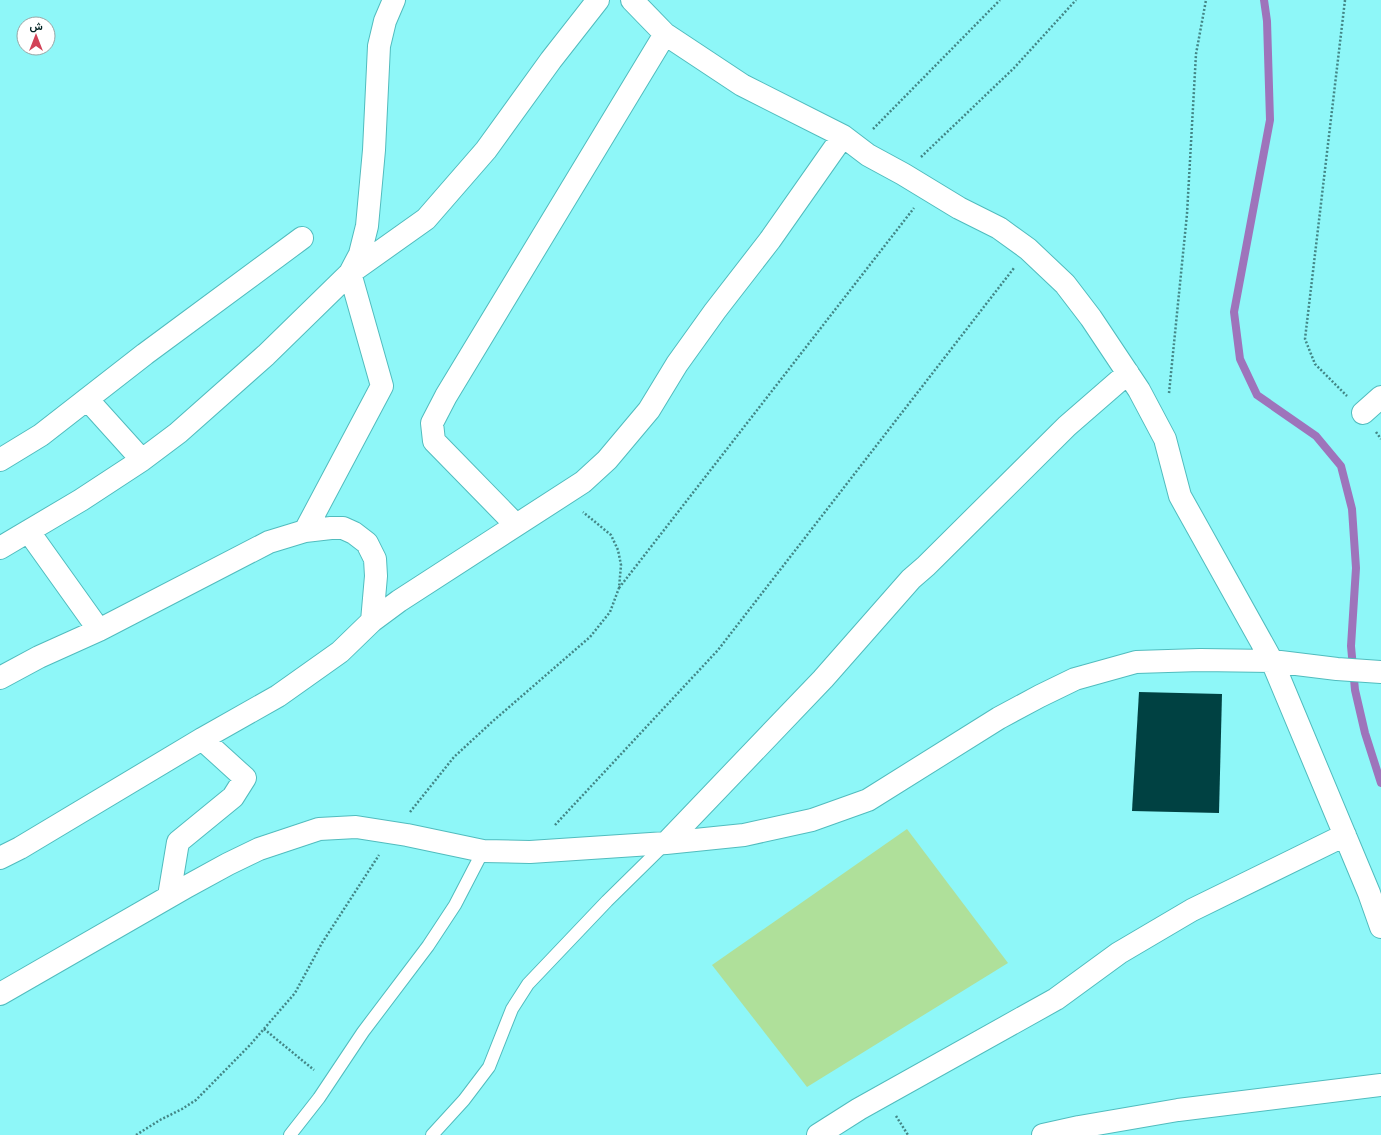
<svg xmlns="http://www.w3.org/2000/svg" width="1381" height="1135" viewBox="0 0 1381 1135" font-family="Inter,Vazirmatn,sans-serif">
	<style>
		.green { fill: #afe09a }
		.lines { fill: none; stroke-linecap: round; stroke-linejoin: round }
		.stream { stroke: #9e74bb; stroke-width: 8 }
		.building { fill: #004142 }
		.lane-casing { stroke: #51bcbe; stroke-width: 14 }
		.street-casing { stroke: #51bcbe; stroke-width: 24 }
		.path { stroke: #438686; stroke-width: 2.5; stroke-dasharray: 2 2; stroke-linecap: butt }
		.lane { stroke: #fff; stroke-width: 12 }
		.street { stroke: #fff; stroke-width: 22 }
	</style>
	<rect width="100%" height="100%" fill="#8ef7f8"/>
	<!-- green -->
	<path class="green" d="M907,829l101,134 -201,124 -95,-122z"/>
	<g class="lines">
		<!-- stream -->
		<path class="stream" d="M1264,0l3,21 3,99 -36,192 6,47 17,36 59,41 25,30 11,43 4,59 -5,78 4,44 10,43 16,50"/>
	</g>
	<!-- building -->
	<path class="building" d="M1139,692l83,2 -3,119 -87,-2z"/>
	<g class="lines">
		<!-- lane casing -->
		<g class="lane-casing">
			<path id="lane" d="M290,1135l29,-37 44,-66 65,-86 27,-41 28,-54
				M432,1135l32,-35 25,-33 23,-58 16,-25 79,-83 58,-57"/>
		</g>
		<!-- street casing -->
		<g class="street-casing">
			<path id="street" d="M632,0l33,34 77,51 101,51 25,19 35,19 56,34 40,20 29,21 37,35 26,34 48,72 26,49 15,57 92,165 97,232 12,34
				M87,399l55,61
				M1363,413l18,-16
				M0,460l41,-25 104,-81 157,-116
				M516,525l-82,-84 -2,-18 14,-27 219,-362
				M305,531l77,-145 -32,-113 76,-54 60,-69 65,-90 47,-60
				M29,532l70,98
				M0,548l81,-48 61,-40 36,-27 88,-78 84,-82 10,-19 7,-28 7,-76 5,-104 6,-25 9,-21
				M0,678l39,-21 60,-27 170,-88 36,-11 26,-3h12l11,5 13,10 8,16 1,17 -4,45
				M666,843l157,-164 88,-100 15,-13 141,-140 61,-53
				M0,858l20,-10 182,-109 76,-43 62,-44 32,-31 27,-20 184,-119 24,-22 42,-50 28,-46 38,-53 55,-71 73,-104
				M169,896l9,-54 55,-45 12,-19 -43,-39
				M0,994l186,-107 42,-23 31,-15 60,-20 37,-2 51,8 76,16 47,1 136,-9 78,-8 68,-15 56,-20 131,-82 41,-22 35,-17 61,-17 64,-2 72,1 65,8 44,3
				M818,1135l41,-26 197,-110 63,-46 73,-43 153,-75
				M1043,1135l36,-8 99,-17 203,-25"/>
		</g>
		<!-- path -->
		<path class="path" d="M1345,0l-40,339 10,25 32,32
			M873,129l127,-129
			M921,157l93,-89 62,-68
			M1169,393l18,-179 9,-160 10,-54
			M1376,432l5,7
			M619,588l295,-380
			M410,812l44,-55 39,-36 97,-84 20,-25 9,-24 2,-23 -3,-15 -7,-15 -28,-23
			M555,825l163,-175 296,-382
			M264,1029l50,41
			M896,1116l12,19
			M136,1135l24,-15 22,-11 14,-9 54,-55 45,-52 27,-50 57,-88"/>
		<!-- lane -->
		<use href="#lane" class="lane"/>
		<!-- street -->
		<use href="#street" class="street"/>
	</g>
	<!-- north arrow -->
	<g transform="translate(36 36)"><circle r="19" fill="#ffffff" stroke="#99a6a6"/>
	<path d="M0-3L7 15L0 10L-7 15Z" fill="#d24257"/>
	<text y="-6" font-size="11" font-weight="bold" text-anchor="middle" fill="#002121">ش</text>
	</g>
</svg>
